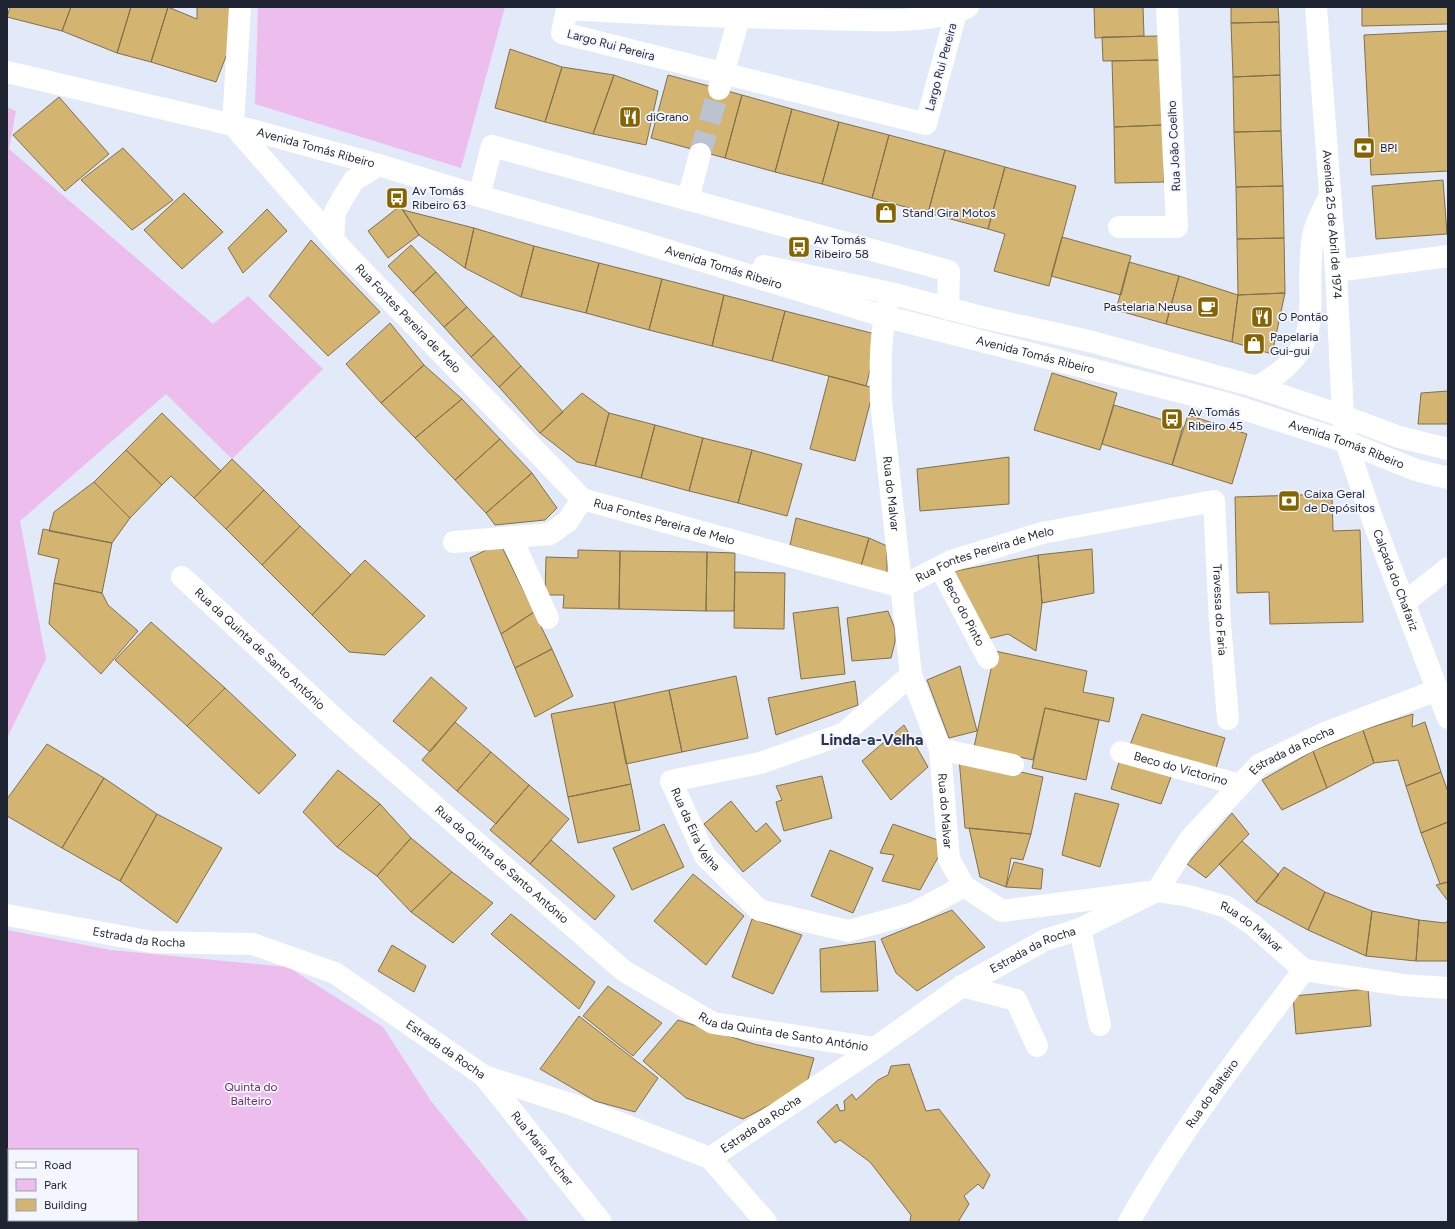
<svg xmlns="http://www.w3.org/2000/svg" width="1455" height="1229" viewBox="0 0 1455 1229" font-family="Figtree,sans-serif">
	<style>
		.green { fill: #edbded; fill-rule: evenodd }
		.building { fill: #d3b470; stroke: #80704c }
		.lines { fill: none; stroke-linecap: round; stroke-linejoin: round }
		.minor-tunnel { stroke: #bbc2d0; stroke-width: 22; stroke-dasharray: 22 11; stroke-linecap: butt }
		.minor { stroke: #fff; stroke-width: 22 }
		.labels { text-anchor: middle; stroke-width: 3.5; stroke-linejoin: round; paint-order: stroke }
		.street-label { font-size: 12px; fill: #1e2432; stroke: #f3f6fe }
		.poi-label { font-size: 12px; fill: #1e2432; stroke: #f3f6fe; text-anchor: start }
		.park-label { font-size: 12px; fill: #6b2d6e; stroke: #f3f6fe }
		.district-label { font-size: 16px; font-weight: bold; fill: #273351; stroke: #f3f6fe }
	</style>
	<rect width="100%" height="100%" fill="#e2e9f8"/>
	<!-- green -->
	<path class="green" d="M258,7h247l-44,161 -206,-64z
		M7,107l9,4 -7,38 204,175 35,-28 75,73 -91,90 -66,-65 -146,127 26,138 -39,79z
		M7,930l104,20 177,17 95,60 48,74 98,121h-522zM9,1150h128v70h-128z"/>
	<!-- building -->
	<path class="building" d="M10,7h61l-9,24 -55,-14z
		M71,7h60l-14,46 -55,-22z
		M131,7h37l-17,55 -34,-9z
		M168,7l29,12v-12h35l2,29 -18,46 -65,-20z
		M1094,7h49l1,29 -49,2z
		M1231,7h47l1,15 -48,1z
		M1362,7h86v17l-86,2z
		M1279,22l1,53 -47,2 -2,-54z
		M1448,31v140l-77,4 -7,-140z
		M1160,36l1,24 -58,1 -1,-24z
		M510,49l52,18 -17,55 -50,-14z
		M1161,60l2,65 -49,2 -2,-66z
		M562,67l52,8 -21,59 -48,-12z
		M614,75l44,16 -12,54 -53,-11z
		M668,75l74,20 -17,63 -74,-20z
		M1280,75l1,56 -47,1 -1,-55z
		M742,95l50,14 -17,63 -50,-14z
		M59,97l50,57 -44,37 -52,-56z
		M792,109l47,13 -17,62 -47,-12z
		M839,122l50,13 -17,63 -50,-14z
		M1163,125l1,57 -49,1 -1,-56z
		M1281,131l2,55 -47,1 -2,-55z
		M889,135l56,15 -17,63 -56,-15z
		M123,148l50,52 -41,30 -51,-50z
		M945,150l60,17 -17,62 -60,-16z
		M1005,167l71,19 -27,100 -55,-15 11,-37 -17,-5z
		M1443,180l4,54 -71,5 -4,-53z
		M1283,186l1,52 -47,1 -1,-52z
		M184,193l39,39 -41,37 -38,-39z
		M400,206l19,29 -31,23 -20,-27z
		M267,209l20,22 -44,42 -15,-25z
		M403,210l71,18 -9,40 -46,-33z
		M474,228l60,18 -13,51 -56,-29z
		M1062,237l69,19 -10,39 -70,-19z
		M1284,238l1,55 -47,2 -1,-56z
		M311,240l69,72 -52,44 -59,-60z
		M411,245l25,27 -23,21 -25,-27z
		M534,246l65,17 -13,50 -65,-16z
		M1129,262l50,14 -13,48 -50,-14z
		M599,263l63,16 -13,51 -63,-17z
		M436,272l31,35 -23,20 -31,-34z
		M1179,276l59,19 -6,47 -66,-18z
		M662,279l62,16 -12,51 -63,-16z
		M1285,293l-13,61 -40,-12 6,-47z
		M724,295l61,16 -13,50 -60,-15z
		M467,307l27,29 -23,21 -27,-30z
		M785,311l94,24 -13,51 -94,-25z
		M390,323l34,42 -43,38 -35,-39z
		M494,336l27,30 -22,21 -28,-30z
		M424,365l38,34 -47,39 -34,-35z
		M521,366l42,46 -23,21 -41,-46z
		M1052,373l65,20 -17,57 -66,-20z
		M829,376l45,12 -19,73 -45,-12z
		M1448,391v33h-30l3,-31z
		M582,393l27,20 -14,53 -18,-4 -37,-29z
		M462,399l38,40 -45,41 -40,-42z
		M1114,405l69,21 -11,39 -70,-21z
		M162,413l59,58 -27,27 -23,-22 -9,9 -36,-35z
		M609,413l46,12 -14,53 -46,-12z
		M1188,415l59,19 -15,50 -60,-19z
		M655,425l48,13 -14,53 -48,-13z
		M703,438l49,12 -14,53 -49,-12z
		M500,439l32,34 -46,40 -31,-33z
		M126,450l36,35 -32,33 -36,-36z
		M752,450l50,14 -15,52 -49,-13z
		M1009,457v47l-89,7 -3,-42z
		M232,459l32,31 -38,39 -32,-31z
		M532,473l25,35 -12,12 -50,5 -9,-12z
		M94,482l36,36 -18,25 -63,-12 5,-19z
		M264,490l36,36 -38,39 -36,-36z
		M1332,494l1,37 27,-1 3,92 -93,2 -1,-32 -32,1 -2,-96z
		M796,518l73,20 -8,28 -71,-21z
		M300,526l51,49 -39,40 -50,-50z
		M43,529l69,14 -10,50 -48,-10 5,-24 -21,-5z
		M869,538l18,8v28l-26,-8z
		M500,543l34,69 -33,22 -31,-76z
		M1092,549l2,44 -52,10 -4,-48z
		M578,550l42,1 -1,58 -56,-1 1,-13h-19l1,-38 32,1z
		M620,551l87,1 -1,59 -87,-2z
		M707,552l28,1 -1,58h-28z
		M1038,555l4,48 -6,48 -28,-17 -37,9 -36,-68z
		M365,560l60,56 -40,39 -36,-3 -37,-37z
		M735,572l50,1 -1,56 -50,-1z
		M54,583l48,10 6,12 30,26 -37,43 -52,-50z
		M838,607l7,67 -44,5 -8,-66z
		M888,611l7,18v13l-4,16 -39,3 -5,-43z
		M534,612l18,37 -37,19 -14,-34z
		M151,622l74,66 -38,38 -72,-66z
		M552,649l21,47 -38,21 -20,-49z
		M995,651l92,20 -4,21 31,6 -5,24 -64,-14 -12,52 -59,-13z
		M960,666l17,65 -28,7 -22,-58z
		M736,676l12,62 -66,14 -13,-62z
		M431,677l36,31 -37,44 -37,-31z
		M855,681l3,24 -82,30 -8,-37z
		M225,688l71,67 -37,39 -72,-68z
		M669,690l13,62 -56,12 -12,-62z
		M614,702l17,82 -63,13 -17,-83z
		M1045,708l54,12 -13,60 -54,-12z
		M1142,714l83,24 -9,30 -86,-23z
		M1413,714l-1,13 13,-5 16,50 -35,14 -8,-26 -24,3 -11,-33z
		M455,722l36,30 -34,39 -35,-31z
		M904,725l24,42 -37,33 -29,-39z
		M1363,730l11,33 -47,25 -14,-37z
		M47,744l57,34 -42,70 -55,-32v-17z
		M1313,751l14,37 -45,22 -20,-30z
		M491,752l38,33 -33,39 -39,-33z
		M959,758l84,19 -12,57 -66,-6z
		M1120,759l54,10 -13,35 -50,-15z
		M338,770l42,34 -43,43 -34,-35z
		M1441,772l7,20v30l-27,11 -15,-47z
		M822,776l10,42 -48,13 -8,-29 6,-2 -6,-14z
		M104,778l53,36 -37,67 -58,-33z
		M631,784l9,46 -62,13 -10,-46z
		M529,785l40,34 -39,45 -40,-34z
		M1075,793l44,11 -19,63 -38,-12z
		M731,801l25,31 10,-9 15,18 -38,31 -39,-48z
		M380,804l31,34 -34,38 -40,-29z
		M1232,813l17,21 -43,44 -19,-14z
		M157,814l65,34 -45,75 -57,-42z
		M1448,822v60l-8,2 -19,-51z
		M664,824l20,43 -52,23 -19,-42z
		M893,824l53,19 -26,47 -38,-9 12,-26 -14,-2z
		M969,828l62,6 -8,26 -12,-2 -5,29 -26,-10z
		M411,838l41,34 -41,40 -34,-36z
		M551,840l64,56 -20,24 -65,-56z
		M1242,841l37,34 -23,27 -37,-38z
		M830,850l43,18 -20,45 -42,-17z
		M1014,862l29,7 -2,20 -35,-2z
		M1284,867l41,25 -17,38 -52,-28z
		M452,872l41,31 -40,40 -42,-31z
		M693,874l51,42 -38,49 -52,-44z
		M1448,882v19l-12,-16z
		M1325,892l47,19 -6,45 -58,-26z
		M952,910l33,37 -68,44 -21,-18 -15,-34z
		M1372,911l47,9 -3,41 -50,-5z
		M511,914l84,68 -16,27 -88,-75z
		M752,919l50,16 -29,59 -41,-17z
		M1419,920l26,3 3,-2v40h-32z
		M875,941l3,50 -57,1 -1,-43z
		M392,945l34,21 -12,26 -36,-21z
		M608,986l54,37 -29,33 -50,-40z
		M1368,989l3,37 -75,8 -3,-38z
		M579,1016l79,62 -23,34 -40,-11 -55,-32z
		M678,1020l76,24 60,14 -8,28 -63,33 -57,-21 -43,-37z
		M909,1064l17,47 13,-2 51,66 -7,14 -5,-5 -14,12 5,8 -11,18h-48l1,-7 -41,-53 -30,-22 -5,3 -18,-21 20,-18 3,7 5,-1 -1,-9 8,-7 4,6 22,-20 10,-5 3,-9z"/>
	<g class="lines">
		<!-- minor-tunnel -->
		<path class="minor-tunnel" d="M700,154l19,-65"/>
		<!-- minor -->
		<g class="minor">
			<path id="s1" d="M1316,7l20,264 7,145 3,26 26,76 76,200"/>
			<path d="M956,13l-30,111 -364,-91 5,-24c85,5 170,9 254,10 43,1 109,6 147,-12"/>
			<path id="s2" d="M7,72l226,53 146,40 100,31 142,40 262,80 345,88 118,38 70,28 32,8"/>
			<path d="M719,89l20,-71"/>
			<path id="s3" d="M233,125l114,130 235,244 319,88 50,-26 91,-28 172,-32 6,122 8,96"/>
			<path d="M233,125l7,-118"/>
			<path d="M479,196l13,-50 457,125 -1,38"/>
			<path d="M688,199l12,-45"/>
			<path d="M1119,227h58l-10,-220"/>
			<path d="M333,240l2,-28 9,-16 10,-16 25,-15"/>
			<path d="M764,266l126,27 91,24 108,24 168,46 86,29 56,21 49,12"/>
			<path d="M1336,271l112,-15"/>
			<path id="s4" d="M890,293c-10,35 -10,71 -9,108l30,274 29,74 9,110 15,27 38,25 155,-20 32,5 38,11 26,18 51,45 99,15 45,3"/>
			<path d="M1257,387c76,-41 45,-83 56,-151 2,-13 11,-27 16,-39"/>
			<path d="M511,537l37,81"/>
			<path d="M454,542l96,-8 18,-13 14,-22"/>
			<path id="s5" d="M940,567l48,91"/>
			<path id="s6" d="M182,577l160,148 282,246 89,52 162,25"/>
			<path d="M1404,603l44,-35"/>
			<path id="s7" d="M911,675l-68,59 -83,29 -89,18 34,75 54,54 89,21 66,-18 50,-27"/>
			<path d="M940,749l73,16"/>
			<path id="s8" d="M1121,752l119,33"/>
			<path id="s9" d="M7,915l145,27 101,2 82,29 149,103 89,29 137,53 56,64"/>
			<path d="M1080,929l20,96"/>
			<path d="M962,986l54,14 21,46"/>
			<path id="s10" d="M484,1076l117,146"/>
			<path id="s11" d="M710,1158l165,-110 87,-62 83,-46 35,-11 77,-38 33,-52 69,-74 66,-32 112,-43"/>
			<path id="s12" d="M1129,1222c50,-89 113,-170 175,-252"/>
		</g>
	</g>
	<!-- icons -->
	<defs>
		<g id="restaurant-square" transform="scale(1.15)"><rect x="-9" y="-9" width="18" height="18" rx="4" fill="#866400" stroke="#f3f6fe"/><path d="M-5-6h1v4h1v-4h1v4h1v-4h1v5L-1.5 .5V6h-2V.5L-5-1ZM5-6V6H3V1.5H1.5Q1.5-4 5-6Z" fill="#fff"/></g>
		<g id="bank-square" transform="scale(1.15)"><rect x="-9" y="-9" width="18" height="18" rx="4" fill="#866400" stroke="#f3f6fe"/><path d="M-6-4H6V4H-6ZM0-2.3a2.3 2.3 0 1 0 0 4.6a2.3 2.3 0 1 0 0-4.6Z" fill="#fff"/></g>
		<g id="bus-square" transform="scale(1.15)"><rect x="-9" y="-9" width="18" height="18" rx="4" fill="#866400" stroke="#f3f6fe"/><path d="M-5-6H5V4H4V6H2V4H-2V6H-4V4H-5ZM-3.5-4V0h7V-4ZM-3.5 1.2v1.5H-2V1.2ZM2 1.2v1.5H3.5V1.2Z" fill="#fff"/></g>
		<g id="shop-square" transform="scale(1.15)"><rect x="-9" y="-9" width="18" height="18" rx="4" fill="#866400" stroke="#f3f6fe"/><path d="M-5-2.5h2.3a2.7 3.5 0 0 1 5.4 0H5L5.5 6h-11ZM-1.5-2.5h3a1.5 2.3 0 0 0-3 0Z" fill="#fff"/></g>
		<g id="cafe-square" transform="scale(1.15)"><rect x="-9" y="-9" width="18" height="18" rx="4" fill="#866400" stroke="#f3f6fe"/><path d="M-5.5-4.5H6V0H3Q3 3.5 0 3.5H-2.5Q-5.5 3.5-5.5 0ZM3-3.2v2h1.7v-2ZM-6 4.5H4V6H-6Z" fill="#fff"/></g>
	</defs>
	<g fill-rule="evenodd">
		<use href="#restaurant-square" x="630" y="117"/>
		<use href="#bank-square" x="1364" y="148"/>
		<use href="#bus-square" x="397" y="198"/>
		<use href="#shop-square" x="886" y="213"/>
		<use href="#bus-square" x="799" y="247"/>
		<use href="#cafe-square" x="1208" y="307"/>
		<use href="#restaurant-square" x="1262" y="317"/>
		<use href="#shop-square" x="1254" y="344"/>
		<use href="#bus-square" x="1172" y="419"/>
		<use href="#bank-square" x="1289" y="501"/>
	</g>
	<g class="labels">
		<!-- street labels -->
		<g class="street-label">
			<text transform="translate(611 45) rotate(15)" y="4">Largo Rui Pereira</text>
			<text transform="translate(941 67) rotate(-75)" y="4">Largo Rui Pereira</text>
			<text transform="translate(1174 146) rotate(-93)" y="4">Rua João Coelho</text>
			<text dy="4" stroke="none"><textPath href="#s2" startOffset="318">Avenida Tomás Ribeiro</textPath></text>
			<text dy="4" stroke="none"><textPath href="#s1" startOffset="218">Avenida 25 de Abril de 1974</textPath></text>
			<text dy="4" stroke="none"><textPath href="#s2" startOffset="743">Avenida Tomás Ribeiro</textPath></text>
			<text dy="4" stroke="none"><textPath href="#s3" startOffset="261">Rua Fontes Pereira de Melo</textPath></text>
			<text dy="4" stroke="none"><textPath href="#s2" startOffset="1067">Avenida Tomás Ribeiro</textPath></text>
			<text dy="4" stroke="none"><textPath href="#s2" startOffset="1391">Avenida Tomás Ribeiro</textPath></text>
			<text dy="4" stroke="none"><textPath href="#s4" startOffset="202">Rua do Malvar</textPath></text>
			<text dy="4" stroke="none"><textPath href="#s3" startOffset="597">Rua Fontes Pereira de Melo</textPath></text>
			<text dy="4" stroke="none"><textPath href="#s3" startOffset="933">Rua Fontes Pereira de Melo</textPath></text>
			<text dy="4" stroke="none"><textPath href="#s1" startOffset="583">Calçada do Chafariz</textPath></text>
			<text dy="4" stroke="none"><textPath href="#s3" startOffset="1278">Travessa do Faria</textPath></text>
			<text dy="4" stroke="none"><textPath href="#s5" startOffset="51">Beco do Pinto</textPath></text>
			<text dy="4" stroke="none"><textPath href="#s6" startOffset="106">Rua da Quinta de Santo António</textPath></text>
			<text dy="4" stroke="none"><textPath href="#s11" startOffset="721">Estrada da Rocha</textPath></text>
			<text dy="4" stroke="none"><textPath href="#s8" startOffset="62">Beco do Victorino</textPath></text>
			<text dy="4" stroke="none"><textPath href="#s4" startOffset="526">Rua do Malvar</textPath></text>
			<text dy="4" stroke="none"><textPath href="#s7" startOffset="323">Rua da Eira Velha</textPath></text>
			<text dy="4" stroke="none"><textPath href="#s6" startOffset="430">Rua da Quinta de Santo António</textPath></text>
			<text dy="4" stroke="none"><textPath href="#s4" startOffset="910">Rua do Malvar</textPath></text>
			<text dy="4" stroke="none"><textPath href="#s9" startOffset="134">Estrada da Rocha</textPath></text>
			<text dy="4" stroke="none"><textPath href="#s11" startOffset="385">Estrada da Rocha</textPath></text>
			<text dy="4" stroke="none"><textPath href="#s6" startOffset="766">Rua da Quinta de Santo António</textPath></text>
			<text dy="4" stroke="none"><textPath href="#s9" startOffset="470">Estrada da Rocha</textPath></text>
			<text dy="4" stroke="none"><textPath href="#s12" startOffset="153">Rua do Balteiro</textPath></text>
			<text dy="4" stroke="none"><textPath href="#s11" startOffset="61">Estrada da Rocha</textPath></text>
			<text dy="4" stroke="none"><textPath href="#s10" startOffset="93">Rua Maria Archer</textPath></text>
		</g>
		<!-- poi labels -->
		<g class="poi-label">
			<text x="646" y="121">diGrano</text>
			<text x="1380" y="152">BPI</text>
			<text x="412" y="195">Av Tomás<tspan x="412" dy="14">Ribeiro 63</tspan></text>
			<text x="902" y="217">Stand Gira Motos</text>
			<text x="814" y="244">Av Tomás<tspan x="814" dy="14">Ribeiro 58</tspan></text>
			<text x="1192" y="311" text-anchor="end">Pastelaria Neusa</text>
			<text x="1278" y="321">O Pontão</text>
			<text x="1270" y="341">Papelaria<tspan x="1270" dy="14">Gui-gui</tspan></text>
			<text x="1188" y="416">Av Tomás<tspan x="1188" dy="14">Ribeiro 45</tspan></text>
			<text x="1304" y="498">Caixa Geral<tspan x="1304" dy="14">de Depósitos</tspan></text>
		</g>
		<!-- park labels -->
		<g class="park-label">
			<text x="251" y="1091">Quinta do<tspan x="251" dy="14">Balteiro</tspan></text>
		</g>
		<!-- district labels -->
		<g class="district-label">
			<text x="872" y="745">Linda-a-Velha</text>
		</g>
	</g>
	<!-- border -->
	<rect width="1455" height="1229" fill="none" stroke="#1e2432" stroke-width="16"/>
	<!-- legend -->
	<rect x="8" y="1149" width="130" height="72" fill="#f3f6fe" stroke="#9ea2ac"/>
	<rect x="16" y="1162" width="20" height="6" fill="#ffffff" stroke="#9ea2ac"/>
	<text x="44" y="1169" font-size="12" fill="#1e2432">Road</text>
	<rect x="16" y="1179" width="20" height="12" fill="#edbded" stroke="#9ea2ac"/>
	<text x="44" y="1189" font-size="12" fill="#1e2432">Park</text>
	<rect x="16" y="1199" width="20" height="12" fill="#d3b470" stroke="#9ea2ac"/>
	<text x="44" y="1209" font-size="12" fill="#1e2432">Building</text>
</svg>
